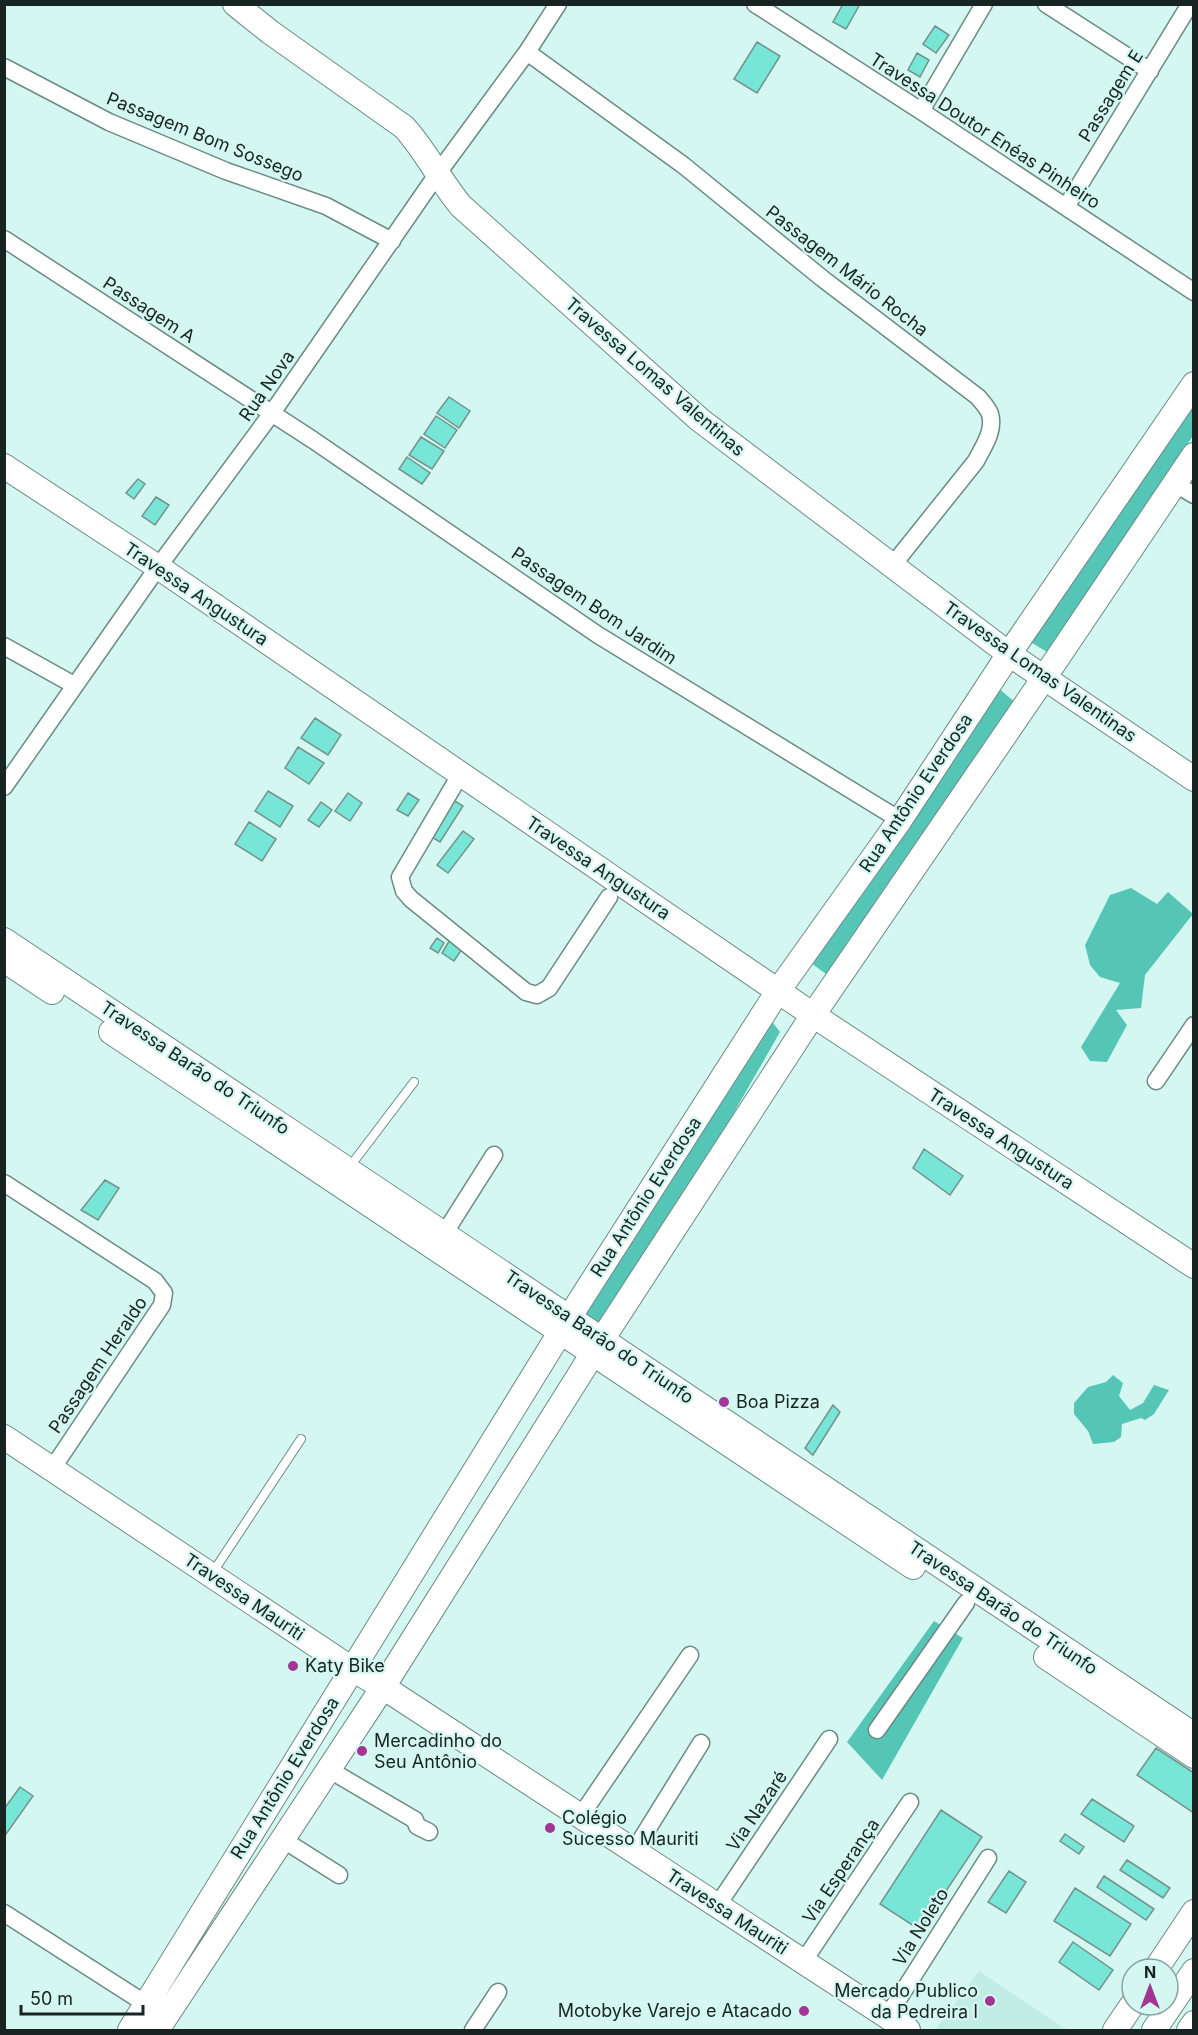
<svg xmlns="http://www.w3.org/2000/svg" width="1198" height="2035" viewBox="0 0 1198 2035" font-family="Inter,sans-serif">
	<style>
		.built { fill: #c1ede5 }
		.forest { fill: #55c6b6 }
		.building { fill: #77e6d6; stroke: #73938d; stroke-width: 1.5 }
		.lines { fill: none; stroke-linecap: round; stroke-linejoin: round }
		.lane-casing { stroke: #6b8b85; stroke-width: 10 }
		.street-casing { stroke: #6b8b85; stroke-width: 19 }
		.secondary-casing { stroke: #6b8b85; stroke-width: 26 }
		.lane { stroke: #fff; stroke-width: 8 }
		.street { stroke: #fff; stroke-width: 16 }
		.secondary { stroke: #fff; stroke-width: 24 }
		.poi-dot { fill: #a23695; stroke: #d5f7f1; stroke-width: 2 }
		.labels { text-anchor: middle; stroke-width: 4.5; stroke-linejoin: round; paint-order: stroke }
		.street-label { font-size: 18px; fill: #172422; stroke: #d5f7f1 }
		.poi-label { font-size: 18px; fill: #172422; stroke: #d5f7f1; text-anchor: start }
	</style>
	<rect width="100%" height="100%" fill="#d5f7f1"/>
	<!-- built -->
	<path class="built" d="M979,1971l88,59h-132z"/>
	<!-- forest -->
	<path class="forest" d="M1193,399v37l-146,216 -18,-11z
		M997,687l19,16 -190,271 -15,-11z
		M1131,888l26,16 11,-12 25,22 -48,61 -4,33 -25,2 11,15 -20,37 -17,-1 -9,-14 39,-64 -20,-6 -10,-12 -5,-20 25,-50z
		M773,1023l7,9 -170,297 -36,-19z
		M1113,1375l10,8 -4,13 11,14 13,-7 11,-18 15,5 -15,24 -9,6 -4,-2 -19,6 -1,13 -7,5 -21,2 -5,-13 -14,-17v-11l14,-16 18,-5z
		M934,1621l29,17 -81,142 -35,-38z"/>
	<!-- building -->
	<path class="building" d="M843,4h17l-14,25 -13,-7z
		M935,26l14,9 -13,18 -13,-9z
		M757,42l23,14 -23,37 -23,-14z
		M917,53l12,7 -9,17 -12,-7z
		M449,397l21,14 -11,17 -22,-15z
		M436,416l21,14 -12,18 -21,-14z
		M421,437l23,14 -12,18 -23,-14z
		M407,457l23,16 -8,11 -23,-15z
		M138,479l7,5 -11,15 -8,-6z
		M156,497l13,8 -14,20 -13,-9z
		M315,718l26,17 -13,20 -27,-17z
		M298,747l26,16 -15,21 -24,-16z
		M268,791l25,15 -13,21 -25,-16z
		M348,793l14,10 -12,18 -15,-10z
		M408,793l11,7 -11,16 -11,-6z
		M453,800l10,6 -23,36 -10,-6z
		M321,802l11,8 -13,17 -11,-7z
		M249,822l27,17 -14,22 -27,-17z
		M463,831l11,8 -26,34 -11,-8z
		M437,938l7,5 -6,10 -8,-5z
		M451,938l13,8 -10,15 -12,-8z
		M924,1149l39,27 -13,19 -37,-27z
		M105,1180l14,8 -21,32 -17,-10z
		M833,1405l7,7 -27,43 -8,-7z
		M1156,1748l38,25v40l-57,-38z
		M20,1787l13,9 -29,41v-28z
		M1092,1799l42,27 -10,16 -43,-28z
		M941,1810l41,27 -62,93 -40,-26z
		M1065,1834l19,13 -5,7 -19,-13z
		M1127,1860l43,28 -7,10 -43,-28z
		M1009,1871l17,11 -20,31 -18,-11z
		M1104,1876l50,33 -8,11 -49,-33z
		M1075,1888l56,36 -21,32 -56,-35z
		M1073,1942l40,28 -14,20 -40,-28z"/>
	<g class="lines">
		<!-- lane casing -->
		<g class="lane-casing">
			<path id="lane" d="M348,1169l66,-87
				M213,1572l88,-133"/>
		</g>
		<!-- street casing -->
		<g class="street-casing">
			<path id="street" d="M755,4l166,107 273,181
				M1046,4l104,67
				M527,52l156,113 140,114 155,118c4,5 10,11 12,17 5,17 -7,33 -14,47l-84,105
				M4,67l105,55 117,49 100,35 66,35
				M921,111l63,-107
				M1066,207l124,-203
				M4,239l309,201 285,195 302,185
				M1174,483l20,12
				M4,646l70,39
				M460,775l-60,102 4,14 7,8 115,93 11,3 12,-7 60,-91
				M4,787l154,-220 114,-154 166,-240 89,-121 31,-48
				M1156,1081l38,-56
				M4,1183l151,98 9,12 -2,12 -110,164
				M444,1234l50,-79
				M877,1730l89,-127
				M328,1769l87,51 2,6 12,6
				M580,1817l110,-162
				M282,1839l57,36
				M634,1851l67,-108
				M717,1906l112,-167
				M4,1913l142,91
				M803,1962l107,-160
				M887,2017l101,-159
				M473,2030l25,-38"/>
		</g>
		<!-- secondary casing -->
		<g class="secondary-casing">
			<path id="secondary" d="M235,4l35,28 134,95c22,24 36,54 57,79l239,214 309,234 185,125
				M4,466l154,101 655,448 381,251
				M4,940l1190,795
				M4,960l48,32
				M111,1032l802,535
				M4,1437l348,232 31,18 525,343
				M1046,1657l148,99
				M1156,1969l38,-57
				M130,2030l444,-720 204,-319 122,-171 109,-166 185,-270
				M157,2030l226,-343 209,-332 221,-340 231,-337 150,-223
				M1115,2030l17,-25
				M1154,2030l40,-59
				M1189,2030l5,-7"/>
		</g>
		<!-- lane -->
		<use href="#lane" class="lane"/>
		<!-- street -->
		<use href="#street" class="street"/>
		<!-- secondary -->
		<use href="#secondary" class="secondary"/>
	</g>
	<!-- markers -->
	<g class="poi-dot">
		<circle cx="724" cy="1402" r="6"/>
		<circle cx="293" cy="1666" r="6"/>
		<circle cx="362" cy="1751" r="6"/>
		<circle cx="550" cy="1828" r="6"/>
		<circle cx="990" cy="2001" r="6"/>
		<circle cx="804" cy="2011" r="6"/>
	</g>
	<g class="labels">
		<!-- street labels -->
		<g class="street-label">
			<text transform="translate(1111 96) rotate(-58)" y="6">Passagem E</text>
			<text transform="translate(985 131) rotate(33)" y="6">Travessa Doutor Enéas Pinheiro</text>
			<text transform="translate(205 137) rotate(22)" y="6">Passagem Bom Sossego</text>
			<text transform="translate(847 271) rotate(38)" y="6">Passagem Mário Rocha</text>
			<text transform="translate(149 310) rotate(33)" y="6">Passagem A</text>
			<text transform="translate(655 377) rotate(41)" y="6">Travessa Lomas Valentinas</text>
			<text transform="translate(267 386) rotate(-55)" y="6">Rua Nova</text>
			<text transform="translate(196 594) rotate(34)" y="6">Travessa Angustura</text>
			<text transform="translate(594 606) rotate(34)" y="6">Passagem Bom Jardim</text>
			<text transform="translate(1040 672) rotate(35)" y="6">Travessa Lomas Valentinas</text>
			<text transform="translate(916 793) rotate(-56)" y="6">Rua Antônio Everdosa</text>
			<text transform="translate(598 868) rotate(34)" y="6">Travessa Angustura</text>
			<text transform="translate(195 1068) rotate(34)" y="6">Travessa Barão do Triunfo</text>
			<text transform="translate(1001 1139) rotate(33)" y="6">Travessa Angustura</text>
			<text transform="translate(646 1197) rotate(-57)" y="6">Rua Antônio Everdosa</text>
			<text transform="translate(599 1337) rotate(34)" y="6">Travessa Barão do Triunfo</text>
			<text transform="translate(98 1365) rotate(-56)" y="6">Passagem Heraldo</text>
			<text transform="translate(244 1597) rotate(34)" y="6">Travessa Mauriti</text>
			<text transform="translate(1003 1608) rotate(34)" y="6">Travessa Barão do Triunfo</text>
			<text transform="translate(285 1778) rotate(-58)" y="6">Rua Antônio Everdosa</text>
			<text transform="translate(757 1811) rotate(-56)" y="6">Via Nazaré</text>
			<text transform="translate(841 1871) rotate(-56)" y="6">Via Esperança</text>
			<text transform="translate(727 1912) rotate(33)" y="6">Travessa Mauriti</text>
			<text transform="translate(921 1927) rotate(-58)" y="6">Via Noleto</text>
		</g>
		<!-- poi labels -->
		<g class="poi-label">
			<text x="736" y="1408">Boa Pizza</text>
			<text x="305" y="1672">Katy Bike</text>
			<text x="374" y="1747">Mercadinho do<tspan x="374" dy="21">Seu Antônio</tspan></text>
			<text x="562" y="1824">Colégio<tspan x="562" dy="21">Sucesso Mauriti</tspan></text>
			<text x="978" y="1997" text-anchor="end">Mercado Publico<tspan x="978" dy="21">da Pedreira I</tspan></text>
			<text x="792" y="2017" text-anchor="end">Motobyke Varejo e Atacado</text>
		</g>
	</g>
	<!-- border -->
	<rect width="1198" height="2035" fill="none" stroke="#172422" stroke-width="12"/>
	<!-- north arrow -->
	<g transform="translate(1150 1987)"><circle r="28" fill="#d5f7f1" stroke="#89a39e" stroke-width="1.5"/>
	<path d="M0-4.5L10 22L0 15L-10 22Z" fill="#a23695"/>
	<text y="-9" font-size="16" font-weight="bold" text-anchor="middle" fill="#172422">N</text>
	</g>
	<!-- scale -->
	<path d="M21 2005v9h122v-9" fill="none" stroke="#172422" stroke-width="3"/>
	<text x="30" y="2005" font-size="18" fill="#172422" stroke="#d5f7f1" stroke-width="4.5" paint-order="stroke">50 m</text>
</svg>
